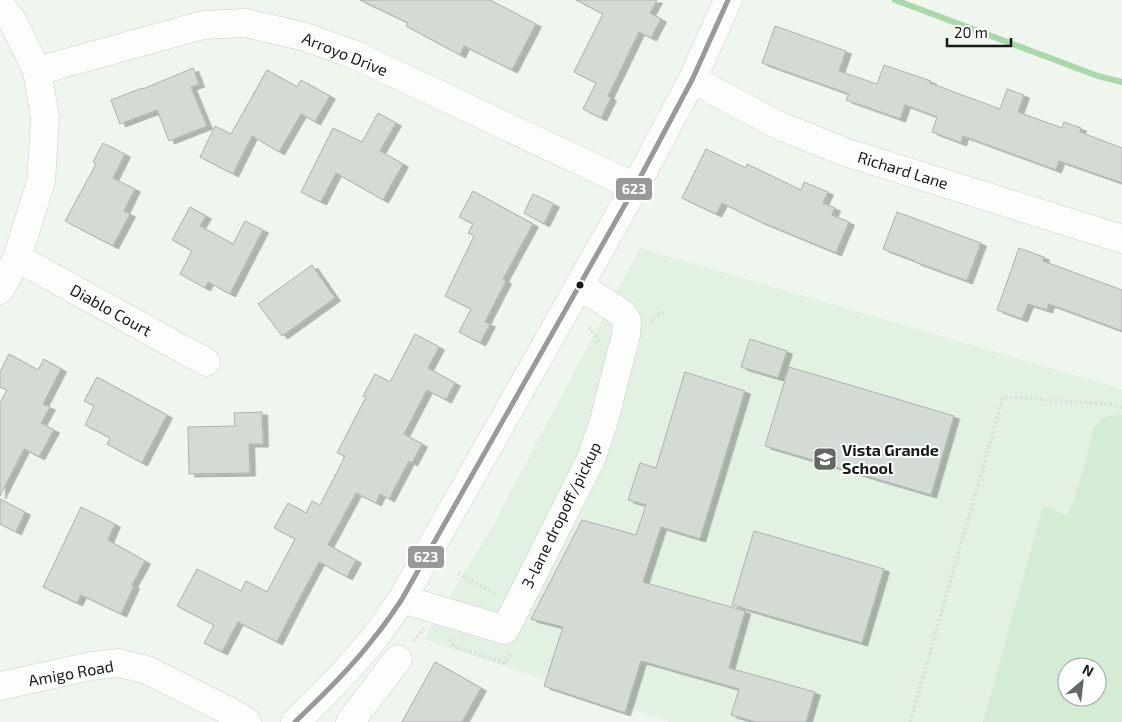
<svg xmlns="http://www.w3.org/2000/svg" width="1122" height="722" viewBox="0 0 1122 722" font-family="'Exo 2',sans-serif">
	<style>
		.built { fill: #e2f1e1; fill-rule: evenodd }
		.green { fill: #d4ecd4; fill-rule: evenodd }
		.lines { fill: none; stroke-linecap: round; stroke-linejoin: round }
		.stream { stroke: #acd6ab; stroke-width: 6 }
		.building { fill: #d4dad4; stroke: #acb2ac; filter: url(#shadow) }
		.minor-casing { stroke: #cad0ca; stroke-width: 29 }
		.path { stroke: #dbdedb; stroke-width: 3; stroke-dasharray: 2.5 2.5; stroke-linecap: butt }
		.minor { stroke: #fcfefc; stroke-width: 28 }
		.bus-1-casing { stroke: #fff; stroke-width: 9 }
		.bus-1 { stroke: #999; stroke-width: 5 }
		.bus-dot { fill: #161b16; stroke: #fff; stroke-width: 2 }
		.labels { text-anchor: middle; stroke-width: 4; stroke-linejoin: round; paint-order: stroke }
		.street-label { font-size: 16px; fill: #161b16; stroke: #fff }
		.poi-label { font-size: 16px; font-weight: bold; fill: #161b16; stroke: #fff; text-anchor: start }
		.line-badge { stroke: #fff; stroke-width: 2 }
		.badge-label { font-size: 14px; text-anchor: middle; font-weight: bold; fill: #fff }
	</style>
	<defs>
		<filter id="shadow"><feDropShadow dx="5.5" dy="3" stdDeviation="0" flood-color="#0004"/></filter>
	</defs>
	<rect width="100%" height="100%" fill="#eef6ee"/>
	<!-- built -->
	<path class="built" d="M640,248l482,141v333h-452l-246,-83 67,-110zM1067,667h30v30h-30z"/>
	<!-- green -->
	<path class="green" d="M1118,415h4v307h-139l60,-216 25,10 17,-52 9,-37 12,-11zM1067,667h30v30h-30z"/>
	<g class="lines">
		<!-- stream -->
		<path class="stream" d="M895,0l203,76 24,6"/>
	</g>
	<!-- building -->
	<path class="building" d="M360,0h130l46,24 -24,46 -48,-24 -4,9 -54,-29 2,-3z
		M576,0h81l-7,13 11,6 -10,19 -12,-6 -31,64 3,2 -10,20 -18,-9 13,-26 -22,-11 29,-58z
		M775,26l71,25 -7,20 38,13 7,-19 47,16 -1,2 70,26 7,-20 17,6 -6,17 44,16 2,-6 17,6 -1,4 42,16v35l-63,-22 -3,9 -93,-34 -2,7 -29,-11 5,-15 -32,-12 -5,14 -54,-19 3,-6 -87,-31z
		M193,68l6,16 -8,3 16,39 -38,15 -12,-31 -37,14 -9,-24 31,-12 1,1z
		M267,70l30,17 4,-7 29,16 -15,26 -14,-8 -22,38 -27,-16 -19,38 -33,-17 15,-31 16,8z
		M378,113l18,10 -16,28 23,13 -20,36 -47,-27 -15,29 -20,-10 32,-64 29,14z
		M103,143l22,11 -12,24 22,11 -11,22 6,3 -17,32 -48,-25 31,-57 -3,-2z
		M706,149l40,19 1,-4 54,26 3,-8 24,10 -5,11 12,5 -3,7 17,7 -13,31 -75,-31 -39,-19 -6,11 -34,-16z
		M473,191l60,33 -30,55 3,2 -21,41 5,2 -10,19 -21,-11 12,-23 -26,-13 29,-60 -6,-3 5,-9 -14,-7z
		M533,194l21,10 -10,20 -20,-11z
		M190,207l16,9 -6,10 33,18 12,-23 18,9 -33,64 -22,-12 -3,6 -25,-14 12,-23 -20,-11z
		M897,212l84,31 -14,38 -52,-19v-1l-32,-12z
		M1019,248l25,9 -1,4 79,29v41l-73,-27 -2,6 -19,-6 -6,15 -25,-9z
		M312,265l23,33 -53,38 -24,-32z
		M415,334l24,13 -11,21 27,15 -9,17 -19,-10 -23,44 18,10 -10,19 -3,-2 -20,38 -9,-5 -4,9 -20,-10 -28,52 28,15 -9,17 -28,-15 -24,45 -18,35 -39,-20 -16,30 -18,-9 10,-18 -37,-19 20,-37 44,22 5,-10 21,11 28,-53 -21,-11 14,-25 18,10 6,-12 8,4 25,-49 -8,-3 29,-56 -3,-1 12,-22 15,8z
		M750,339l37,12 -9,27 -37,-11z
		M9,354l29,16 6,-11 17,10 -18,35 7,3 -9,16 13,7 -15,27 -15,-8 -24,47v-93l7,-13 -7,-3v-15z
		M789,367l165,49 -23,79 -166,-49z
		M685,372l60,19 -45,148 -39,-12 -18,55 102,29 -16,57 86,24 -9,30h-50l-25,-7 8,-26 -98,-28 -16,52 -81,-27 19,-59 -32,-8 51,-99 54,15 10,-30 -18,-5 12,-37 16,5z
		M97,377l70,38 -25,48 -35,-19 3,-6 -25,-13 9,-19 -10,-5z
		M262,412l1,32h-14l1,29 -61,1 -1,-47 47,-1 -1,-13z
		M0,499l25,13 -9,20 -16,-8z
		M81,507l34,17 -7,16 37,21 -13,24 2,1 -13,28 -40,-19 -4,8 -34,-16z
		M754,531l130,38 -22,74 -130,-38z
		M435,662l46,26 -19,34h-60z"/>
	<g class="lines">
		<!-- minor casing -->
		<g class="minor-casing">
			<path id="minor" d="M0,6l12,14 25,51 8,46 -4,65 -24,76 -17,32
				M37,71l166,-46 42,-2 57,13 51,18 282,133
				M693,78l26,16 61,32 65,26 277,87
				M17,258l189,104
				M402,599l103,31 86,-171 12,-35 23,-89 1,-14 -5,-8 -43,-27
				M0,686l91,-20 28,-3 28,7 84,42 16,10
				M295,722c28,-26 56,-55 80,-85 10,-12 18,-26 27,-38l233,-412 58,-109 35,-78
				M350,722l48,-63"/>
		</g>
		<!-- path -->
		<path class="path" d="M651,322l6,-8 9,-2
			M589,327l10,15
			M458,573l38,22
			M450,639l3,7 52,17 5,-10
			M413,641l11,-12
			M910,722l93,-325 107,7 12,4"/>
		<!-- minor -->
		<use href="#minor" class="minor"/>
		<!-- bus-1 casing -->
		<g class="bus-1-casing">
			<path id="bus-1" d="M295,722c29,-28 58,-56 82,-88 9,-11 17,-23 25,-35l233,-412 58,-109 35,-78"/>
		</g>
		<!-- bus-1 -->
		<use href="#bus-1" class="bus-1"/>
	</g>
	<!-- icons -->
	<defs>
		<g id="school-square" transform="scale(1.25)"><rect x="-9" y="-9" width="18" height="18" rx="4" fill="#626862" stroke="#fff"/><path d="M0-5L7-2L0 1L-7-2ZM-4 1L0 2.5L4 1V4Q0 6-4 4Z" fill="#fff"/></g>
	</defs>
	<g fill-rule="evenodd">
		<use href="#school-square" x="825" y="459"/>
	</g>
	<!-- markers -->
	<circle class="bus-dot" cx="580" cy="285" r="4.5"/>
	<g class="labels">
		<!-- street labels -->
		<g class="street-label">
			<text transform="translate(345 54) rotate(22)" y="6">Arroyo Drive</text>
			<text transform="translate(903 170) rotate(17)" y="6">Richard Lane</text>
			<text transform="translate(111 310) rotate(29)" y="6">Diablo Court</text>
			<text transform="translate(561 515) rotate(-64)" y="6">3-lane dropoff/pickup</text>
			<text transform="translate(71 673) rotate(-10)" y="6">Amigo Road</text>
		</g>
		<!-- poi labels -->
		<g class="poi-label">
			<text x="842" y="456">Vista Grande<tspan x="842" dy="18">School</tspan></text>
		</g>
	</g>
	<g class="line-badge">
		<rect x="615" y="177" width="38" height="24" rx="5" fill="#999"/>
		<rect x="407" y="545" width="38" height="24" rx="5" fill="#999"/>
	</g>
	<g class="badge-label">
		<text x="634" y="194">623</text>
		<text x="426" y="562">623</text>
	</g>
	<!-- north arrow -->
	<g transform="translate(1082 682) rotate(28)"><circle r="24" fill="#ffffff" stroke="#a2a4a2"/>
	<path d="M0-4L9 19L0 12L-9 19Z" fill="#626862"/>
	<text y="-8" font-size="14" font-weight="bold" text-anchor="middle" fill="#161b16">N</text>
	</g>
	<!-- scale -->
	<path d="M947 38v8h64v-8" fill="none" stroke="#161b16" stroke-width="2.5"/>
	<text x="954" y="38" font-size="15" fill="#161b16" stroke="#ffffff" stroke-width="4" paint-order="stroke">20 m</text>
</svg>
